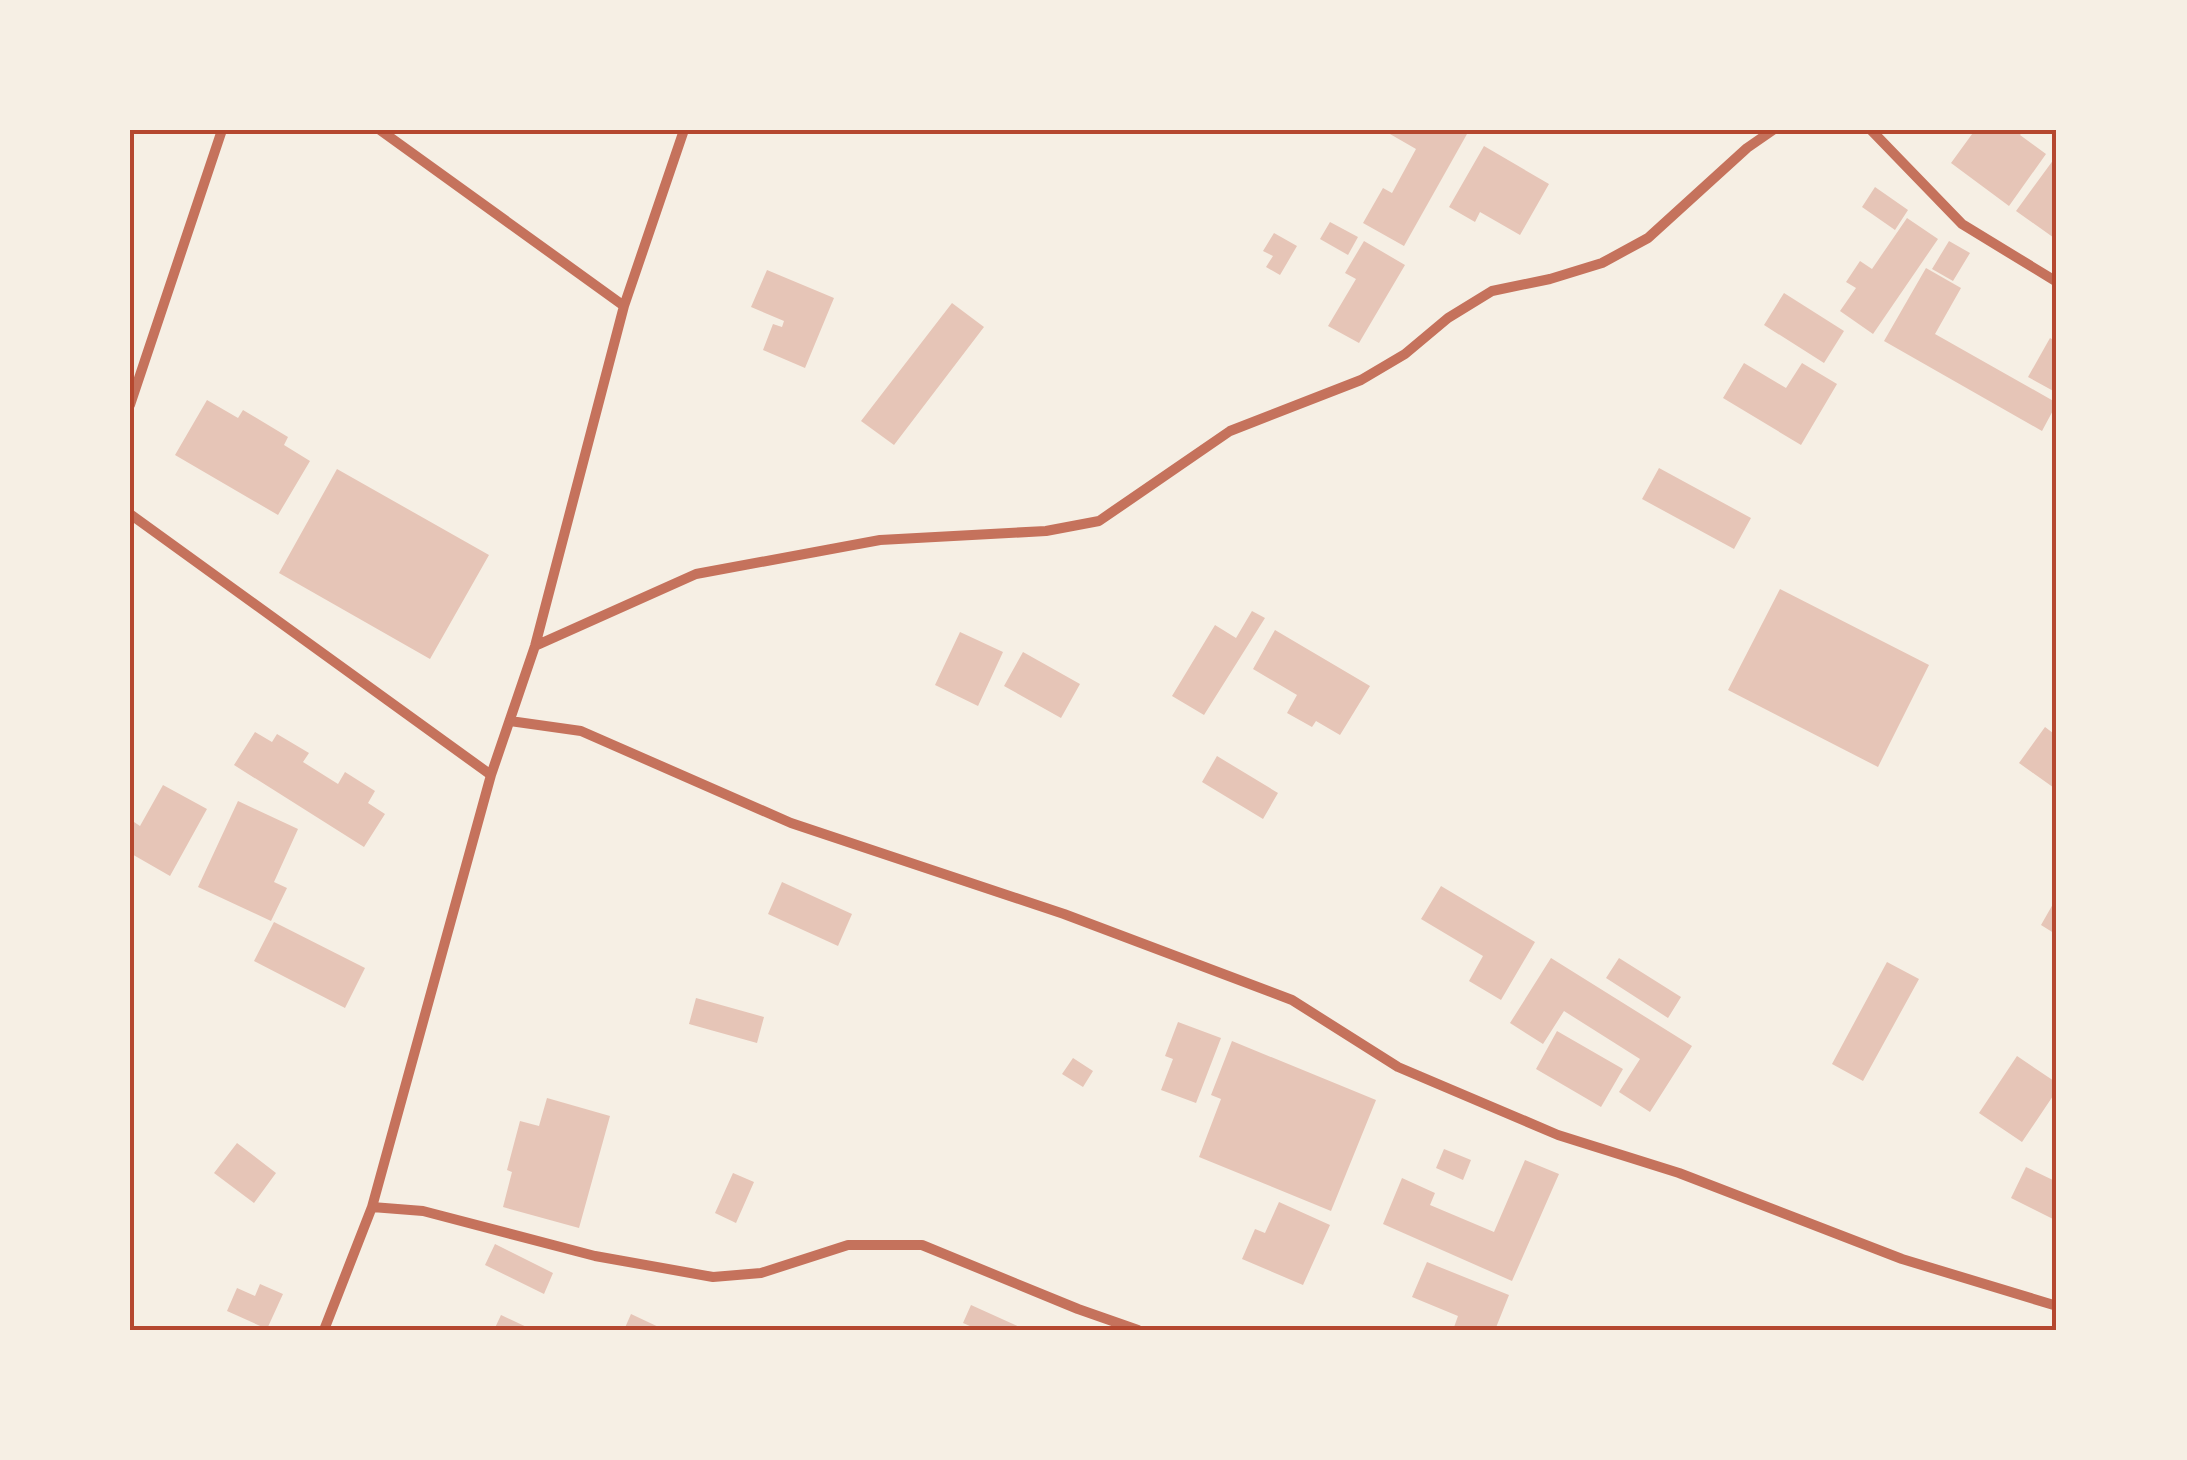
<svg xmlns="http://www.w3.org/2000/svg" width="2187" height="1460" viewBox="0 0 2187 1460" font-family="'Exo 2',sans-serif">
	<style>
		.building { fill: #e6c5b7 }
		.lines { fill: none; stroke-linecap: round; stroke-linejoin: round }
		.minor { stroke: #c5725c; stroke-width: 10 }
		.neatline { fill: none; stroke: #b5482f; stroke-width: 4 }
	</style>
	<rect width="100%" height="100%" fill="#f6efe4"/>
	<!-- building -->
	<path class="building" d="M1383,130h77l7,4 -63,112 -41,-23 20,-35 9,5 24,-44z
		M1975,130h49l-4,5 26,19 -37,52 -58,-43z
		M1484,146l65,38 -29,51 -40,-23 -5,10 -26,-15z
		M2054,159l3,2v79l-41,-29z
		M1875,187l33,23 -13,20 -33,-23z
		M1907,218l31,21 -65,95 -33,-23 16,-23 -10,-6 14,-21 12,8z
		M1330,222l28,15 -10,18 -28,-16z
		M1274,233l23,13 -17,29 -14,-8 7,-11 -10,-5z
		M1364,241l41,24 -46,78 -31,-17 28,-47 -11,-6z
		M1949,241l21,12 -17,28 -21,-12z
		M1926,268l35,20 -26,46 122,69 -15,28 -158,-90z
		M767,270l67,28 -29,70 -42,-18 10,-26 9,3 2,-6 -33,-14z
		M1784,293l60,38 -20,32 -60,-38z
		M952,303l32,24 -90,118 -33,-24z
		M2050,338l7,4v51l-29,-16z
		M1744,363l42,25 16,-25 35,21 -36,61 -78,-47z
		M207,400l31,18 5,-8 45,27 -4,8 26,16 -32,54 -103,-60z
		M1659,468l92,50 -17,31 -92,-50z
		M337,469l152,86 -59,104 -151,-86z
		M1780,589l149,76 -51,102 -150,-77z
		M1252,611l13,7 -61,97 -32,-19 43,-71 21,13z
		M1275,630l95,56 -30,49 -24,-14 -4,6 -25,-14 10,-18 -44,-26z
		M960,632l43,20 -25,54 -43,-21z
		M1023,652l57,32 -19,34 -57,-32z
		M2045,727l12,9v54l-38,-27z
		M255,732l17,10 5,-8 32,19 -6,9 35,22 7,-12 30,19 -7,12 17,11 -21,33 -130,-82z
		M1217,756l61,37 -15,26 -61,-37z
		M163,785l44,24 -37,67 -40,-23v-23l4,-8 6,4z
		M238,801l60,28 -24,53 13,6 -16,33 -73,-34z
		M782,882l70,32 -14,32 -70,-32z
		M1441,886l94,56 -34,58 -32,-19 14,-25 -62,-37z
		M2057,897v38l-16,-10z
		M274,922l91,46 -20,40 -91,-47z
		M1551,958l141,88 -42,66 -31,-20 21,-33 -76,-48 -21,33 -33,-21z
		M1619,958l62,39 -13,21 -62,-40z
		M1887,962l32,17 -56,102 -31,-17z
		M696,998l68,19 -7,26 -68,-19z
		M1178,1022l43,16 -25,65 -35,-13 12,-31 -8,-3z
		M1557,1031l66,38 -22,38 -65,-38z
		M1232,1041l144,59 -45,111 -132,-54 22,-58 -10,-4z
		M2017,1056l40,27v7l-35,52 -43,-29z
		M1073,1058l20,13 -10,16 -21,-13z
		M547,1098l63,18 -31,112 -76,-21 9,-35 -5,-2 13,-49 19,5z
		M237,1143l39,30 -22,30 -40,-30z
		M1444,1149l27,11 -8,20 -27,-12z
		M1525,1160l34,14 -47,107 -129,-57 19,-46 33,15 -5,12 64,27z
		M2026,1167l31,15v39l-46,-23z
		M733,1173l21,9 -18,41 -21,-10z
		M1279,1202l51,23 -27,60 -61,-26 13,-30 10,4z
		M495,1244l58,29 -9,21 -59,-29z
		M1427,1262l82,33 -14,35h-42l5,-14 -46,-19z
		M260,1284l23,10 -16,35 -40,-18 10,-23 18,8z
		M971,1305l55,25h-47l-16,-7z
		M631,1314l34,16h-41z
		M501,1315l32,15h-39z"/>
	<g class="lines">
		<!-- minor -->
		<path class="minor" d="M380,130l244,176
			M1871,130l91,94 95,58
			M130,405l92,-275
			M130,514l361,261
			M535,646l161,-72 184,-34 166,-9 53,-10 131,-90 131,-51 44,-26 43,-36 44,-27 58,-12 52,-16 46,-25 99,-90 26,-18
			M510,721l71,10 210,92 273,91 228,86 106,67 160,68 121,38 223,86 155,47
			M372,1207l51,4 172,45 118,21 48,-4 87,-28h74l156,64 60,21
			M324,1330l48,-123 119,-432 44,-129 89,-340 60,-176"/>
	</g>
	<!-- border -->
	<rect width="2187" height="1460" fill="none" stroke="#f6efe4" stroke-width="265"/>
	<rect x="132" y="132" width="1922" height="1196" class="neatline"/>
</svg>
